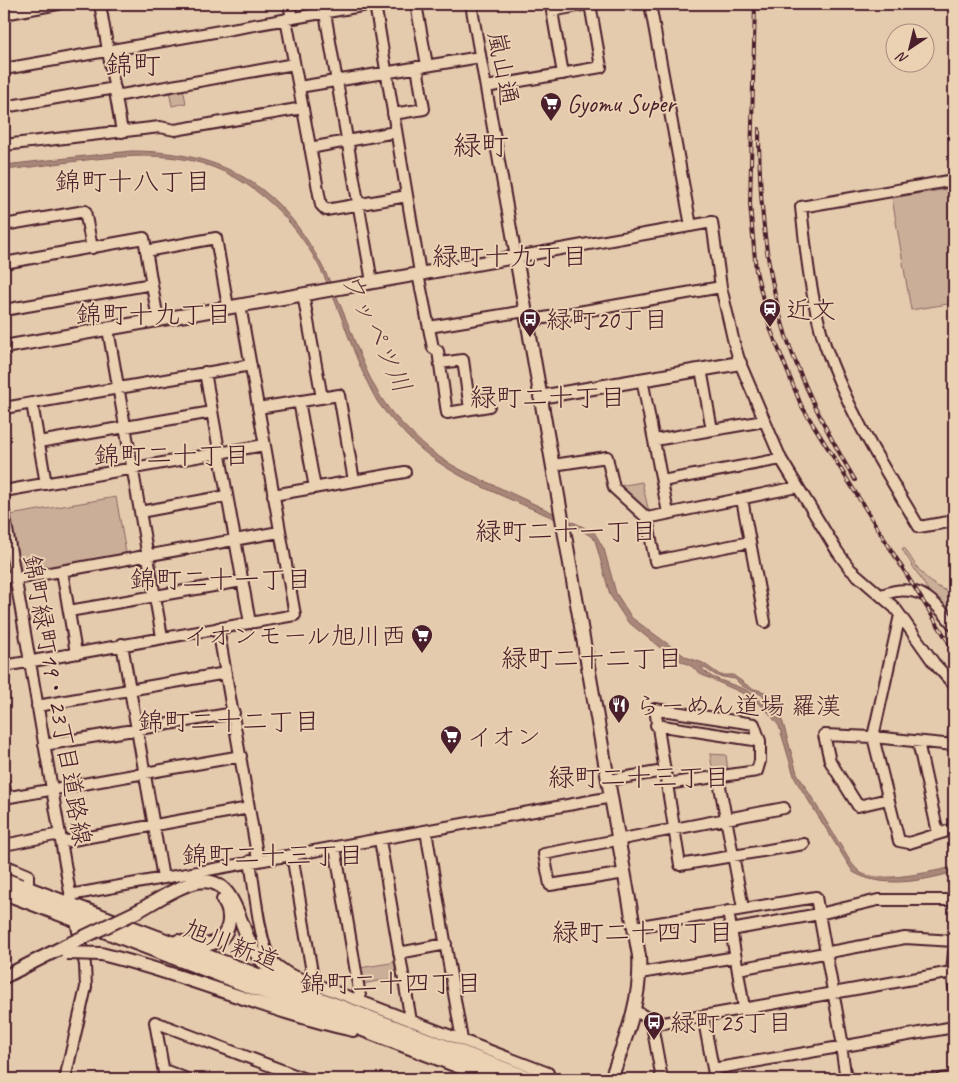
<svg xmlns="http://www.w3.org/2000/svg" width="958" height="1083" viewBox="0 0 958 1083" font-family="Caveat,'Klee One',sans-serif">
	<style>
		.green { fill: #cbae98; stroke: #8a6662 }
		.water { fill: #a88779; stroke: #825d5a; fill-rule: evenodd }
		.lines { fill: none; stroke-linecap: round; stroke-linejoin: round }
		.minor-casing { stroke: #4a1f2b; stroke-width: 14 }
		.major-casing { stroke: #4a1f2b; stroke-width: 16 }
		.highway-casing { stroke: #4a1f2b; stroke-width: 18 }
		.minor { stroke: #ebd2b3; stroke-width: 10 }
		.major { stroke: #ebd2b3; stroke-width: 12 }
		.highway { stroke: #ebd2b3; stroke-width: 14 }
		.rail-casing { stroke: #4a1f2b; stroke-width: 4 }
		.rail { stroke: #ebd2b3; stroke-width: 2; stroke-dasharray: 5.5; stroke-linecap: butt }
		.major-bridge-casing { stroke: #4a1f2b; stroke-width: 16; stroke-linecap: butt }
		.major-bridge { stroke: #ebd2b3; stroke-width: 12 }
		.labels { text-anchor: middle; stroke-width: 4; stroke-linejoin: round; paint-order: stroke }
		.street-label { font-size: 25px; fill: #4a1f2b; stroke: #ebd2b3 }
		.poi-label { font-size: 25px; fill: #4a1f2b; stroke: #ebd2b3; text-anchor: start }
		.neighbourhood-label { font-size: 26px; fill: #4a1f2b; stroke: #ebd2b3 }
		.water-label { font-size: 26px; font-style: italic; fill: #62393e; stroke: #ebd2b3 }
		.quarter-label { font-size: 28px; fill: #4a1f2b; stroke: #ebd2b3 }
	</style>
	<rect width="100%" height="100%" fill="#e5cbae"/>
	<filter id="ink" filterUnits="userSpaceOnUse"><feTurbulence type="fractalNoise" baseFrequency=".02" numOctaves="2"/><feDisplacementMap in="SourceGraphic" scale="10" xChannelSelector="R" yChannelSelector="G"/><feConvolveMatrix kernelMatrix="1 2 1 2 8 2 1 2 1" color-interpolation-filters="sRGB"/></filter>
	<g filter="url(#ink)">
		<!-- green -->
		<path class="green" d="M183,88l3,15 -14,3 -3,-15z
			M954,188v115l-43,7 -19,-112z
			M642,482l7,30 -30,-26z
			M116,497l10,56 -105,19 -11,-57z
			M904,547c13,21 24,40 50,46v38l-52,-82z
			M949,724l5,1v16l-8,-1z
			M710,754l16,1 2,16 -15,2z
			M397,962l3,15 -38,7 -3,-16z"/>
		<!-- water -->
		<path class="water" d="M131,151c119,0 171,58 213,163 14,34 25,72 50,101 15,16 31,33 50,45 17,11 36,19 54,27 32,15 64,30 96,45l10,17 12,44 16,25 54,39 17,6 17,12h13l18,13 14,4 8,8 10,23 14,50 53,88c3,4 7,9 11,12 18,11 73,-2 93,-6v5c-30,9 -73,17 -101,0l-58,-93 -16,-53 -14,-18 -18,-13 -45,-20 -11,-9 -22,-11 -42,-34 -17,-26 -15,-55c-11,-11 -30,-16 -44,-23 -49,-22 -106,-41 -144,-81 -10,-11 -22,-23 -30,-35 -23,-40 -33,-84 -53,-125 -28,-59 -80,-109 -147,-118 -53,-7 -119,7 -173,12v-5zM703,667l14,9 18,3 7,7 18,8 7,5 4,10 -22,-18 -37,-14 -11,-9z"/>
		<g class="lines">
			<!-- minor casing -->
			<g class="minor-casing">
				<path id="minor" d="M100,4l22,128
					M289,4l3,14
					M375,4l45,269
					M416,4l11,61
					M471,4l45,253 196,-35 9,65 13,56 6,20 41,96 56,92 13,18 45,39 39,55 20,22
					M650,4l41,222
					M325,13l47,269
					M4,14l54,-10
					M286,19l35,186 5,5 81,-14
					M4,69l369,-65
					M563,74l-11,-63 36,-7
					M299,87l181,-30
					M486,87l115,-20 -11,-63
					M116,96l178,-32
					M4,107l111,-19
					M393,114l31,-5 -7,-42
					M4,145l156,-18 15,3 128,-22
					M310,148l85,-16
					M954,180l-153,27c5,46 10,93 24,138 22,65 59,123 94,182l35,-6
					M4,225l81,-14 7,37
					M146,251l70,-13 12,69
					M4,263l140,-25 14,82
					M418,274l15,74 5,3 9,62 42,-7
					M303,294l19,104
					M4,310l148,-26
					M527,321l194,-34
					M429,327l96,-16
					M108,329l54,308
					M440,363l23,-3 7,49
					M701,369l11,61
					M205,372l45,251
					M642,379l26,134
					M299,401l16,87
					M32,403l14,81
					M4,408l247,-43
					M258,408l81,-13 15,86
					M655,440l109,-19
					M39,442l173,-30
					M553,465l54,-8 7,31 33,30 8,43 95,-19
					M662,481l119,-22
					M4,491l260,-46
					M273,495l132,-23
					M742,499l23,123
					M4,512l65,375 16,78 1,22 -21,92
					M140,512l86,-16
					M647,518l150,-31
					M62,571l14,82
					M4,578l11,-2
					M16,579l263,-47
					M882,595c35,-14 52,5 72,31
					M69,611l173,-30
					M900,615l-27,122 26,104 10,2 45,-14
					M218,628l40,232
					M122,644l41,234
					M4,666l291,-51 -55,-310
					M37,706l189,-33
					M656,725l104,16v20l-3,10 -91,13
					M760,741l-6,-17 -99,-15 25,156 124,-21
					M918,742l20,91
					M44,745l190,-32
					M718,776l25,132
					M609,780l55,-9
					M4,784l2,14
					M4,798l237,-42
					M888,799l-30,7 -28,-45 -6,-26 49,2 81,8
					M426,831l36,209
					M380,840l31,181
					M62,842l187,-34
					M4,845l56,-11
					M335,847l26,155
					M292,855l22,129
					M250,861c4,23 9,77 19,96 4,7 13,12 20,17l259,99 1,6
					M4,865l24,10v14
					M625,873l-75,12 -6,-31 240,-46
					M70,895l542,-98
					M728,911l16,97
					M634,927l182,-30 27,149
					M731,930l88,-16 59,-14h76
					M399,953l47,-9
					M954,953l-2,19 2,16
					M738,969l167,-31 49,3
					M640,973l96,-16
					M634,1010l12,7 6,8 10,54
					M703,1016l12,63
					M155,1022l150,57
					M155,1022l10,57
					M652,1025l300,-53
					M841,1046l5,33
					M713,1069l241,-42
					M164,1070l23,9
					M941,1079l13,-2"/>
			</g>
			<!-- major casing -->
			<g class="major-casing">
				<path id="major" d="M4,347l512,-90 123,699c3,44 -14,83 -28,123
					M540,397l200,-34
					M138,911c18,-10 38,-24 59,-29 38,-8 42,44 56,67 10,16 23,27 40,35
					M178,941c11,3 23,6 35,2 18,-7 20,-29 10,-43
					M101,954c85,20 166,57 252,76
					M4,977l61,-31"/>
			</g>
			<!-- highway casing -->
			<g class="highway-casing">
				<path id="highway" d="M4,880l526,199
					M4,892l490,187"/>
			</g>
			<!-- minor -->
			<use href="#minor" class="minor"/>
			<!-- major -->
			<use href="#major" class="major"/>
			<!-- highway -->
			<use href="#highway" class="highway"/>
			<!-- rail casing -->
			<g class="rail-casing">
				<path id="rail" d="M755,4l-5,200 6,67 14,57 31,77 153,246
					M759,129c0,69 6,141 27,207 17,50 42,99 69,144"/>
			</g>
			<!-- rail -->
			<use href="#rail" class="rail"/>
			<!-- major-bridge casing -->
			<g class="major-bridge-casing">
				<path id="major-bridge" d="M65,946l73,-35
					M67,953l34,1"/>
			</g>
			<!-- major-bridge -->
			<use href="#major-bridge" class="major-bridge"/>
		</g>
	</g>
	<!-- icons -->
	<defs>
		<g id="supermarket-pin" transform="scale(1.125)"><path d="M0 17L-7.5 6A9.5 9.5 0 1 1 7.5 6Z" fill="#4a1f2b" stroke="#ebd2b3"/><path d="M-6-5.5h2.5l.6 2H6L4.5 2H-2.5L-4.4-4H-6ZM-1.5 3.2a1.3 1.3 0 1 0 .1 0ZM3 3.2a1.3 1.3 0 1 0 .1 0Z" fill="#fff"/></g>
		<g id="station-pin" transform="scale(1.125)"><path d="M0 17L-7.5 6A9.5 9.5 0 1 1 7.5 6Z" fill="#4a1f2b" stroke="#ebd2b3"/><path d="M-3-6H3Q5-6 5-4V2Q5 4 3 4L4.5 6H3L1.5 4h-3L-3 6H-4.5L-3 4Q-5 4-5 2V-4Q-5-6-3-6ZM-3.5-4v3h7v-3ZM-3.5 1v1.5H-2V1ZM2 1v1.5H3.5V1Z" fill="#fff"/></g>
		<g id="bus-pin" transform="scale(1.125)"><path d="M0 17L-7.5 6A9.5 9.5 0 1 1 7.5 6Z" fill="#4a1f2b" stroke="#ebd2b3"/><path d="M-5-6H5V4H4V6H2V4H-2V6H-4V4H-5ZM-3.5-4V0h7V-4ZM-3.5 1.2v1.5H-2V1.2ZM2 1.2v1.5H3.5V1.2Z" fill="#fff"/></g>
		<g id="restaurant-pin" transform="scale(1.125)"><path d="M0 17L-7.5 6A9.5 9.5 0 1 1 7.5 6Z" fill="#4a1f2b" stroke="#ebd2b3"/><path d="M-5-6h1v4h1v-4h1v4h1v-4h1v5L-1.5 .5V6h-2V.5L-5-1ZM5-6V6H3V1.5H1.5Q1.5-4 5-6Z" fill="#fff"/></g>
	</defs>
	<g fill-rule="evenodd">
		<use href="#supermarket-pin" x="551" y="103"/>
		<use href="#station-pin" x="770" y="309"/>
		<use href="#bus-pin" x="530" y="319"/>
		<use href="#supermarket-pin" x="422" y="635"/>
		<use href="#restaurant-pin" x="619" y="705"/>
		<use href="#supermarket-pin" x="451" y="736"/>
		<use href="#bus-pin" x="654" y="1022"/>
	</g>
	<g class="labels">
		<!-- street labels -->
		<g class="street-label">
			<text transform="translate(504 68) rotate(80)" y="9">嵐山通</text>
			<text transform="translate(58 700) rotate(80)" y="9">錦町緑町19・23丁目道路線</text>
			<text transform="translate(232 944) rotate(21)" y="9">旭川新道</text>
		</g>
		<!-- poi labels -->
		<g class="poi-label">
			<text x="567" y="112">Gyomu Super</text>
			<text x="786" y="318">近文</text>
			<text x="546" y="328">緑町20丁目</text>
			<text x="406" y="644" text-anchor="end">イオンモール旭川西</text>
			<text x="635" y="714">らーめん道場 羅漢</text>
			<text x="467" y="745">イオン</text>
			<text x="670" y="1031">緑町25丁目</text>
		</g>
		<!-- neighbourhood labels -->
		<g class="neighbourhood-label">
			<text x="133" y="190">錦町十八丁目</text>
			<text x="510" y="265">緑町十九丁目</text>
			<text x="154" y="323">錦町十九丁目</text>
			<text x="548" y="406">緑町二十丁目</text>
			<text x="172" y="464">錦町二十丁目</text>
			<text x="566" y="540">緑町二十一丁目</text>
			<text x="221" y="588">錦町二十一丁目</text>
			<text x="592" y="667">緑町二十二丁目</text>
			<text x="229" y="730">錦町二十二丁目</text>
			<text x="639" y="786">緑町二十三丁目</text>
			<text x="273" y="864">錦町二十三丁目</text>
			<text x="643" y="941">緑町二十四丁目</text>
			<text x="391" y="992">錦町二十四丁目</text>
		</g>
		<!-- water labels -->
		<g class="water-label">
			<text transform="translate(377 332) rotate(65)" y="9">ウッペツ川</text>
		</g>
		<!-- quarter labels -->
		<g class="quarter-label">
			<text x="133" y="74">錦町</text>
			<text x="481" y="155">緑町</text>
		</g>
	</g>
	<!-- margin -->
	<rect width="958" height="1083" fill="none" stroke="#ebd2b3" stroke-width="20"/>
	<rect x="10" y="10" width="938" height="1063" fill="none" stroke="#4a1f2b" stroke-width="2" filter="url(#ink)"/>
	<!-- north arrow -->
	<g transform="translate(910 48) rotate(215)"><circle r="24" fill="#ebd2b3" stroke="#ab8a7d"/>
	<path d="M0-4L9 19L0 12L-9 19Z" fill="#4a1f2b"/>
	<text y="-8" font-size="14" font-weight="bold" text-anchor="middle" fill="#4a1f2b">N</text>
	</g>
</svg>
